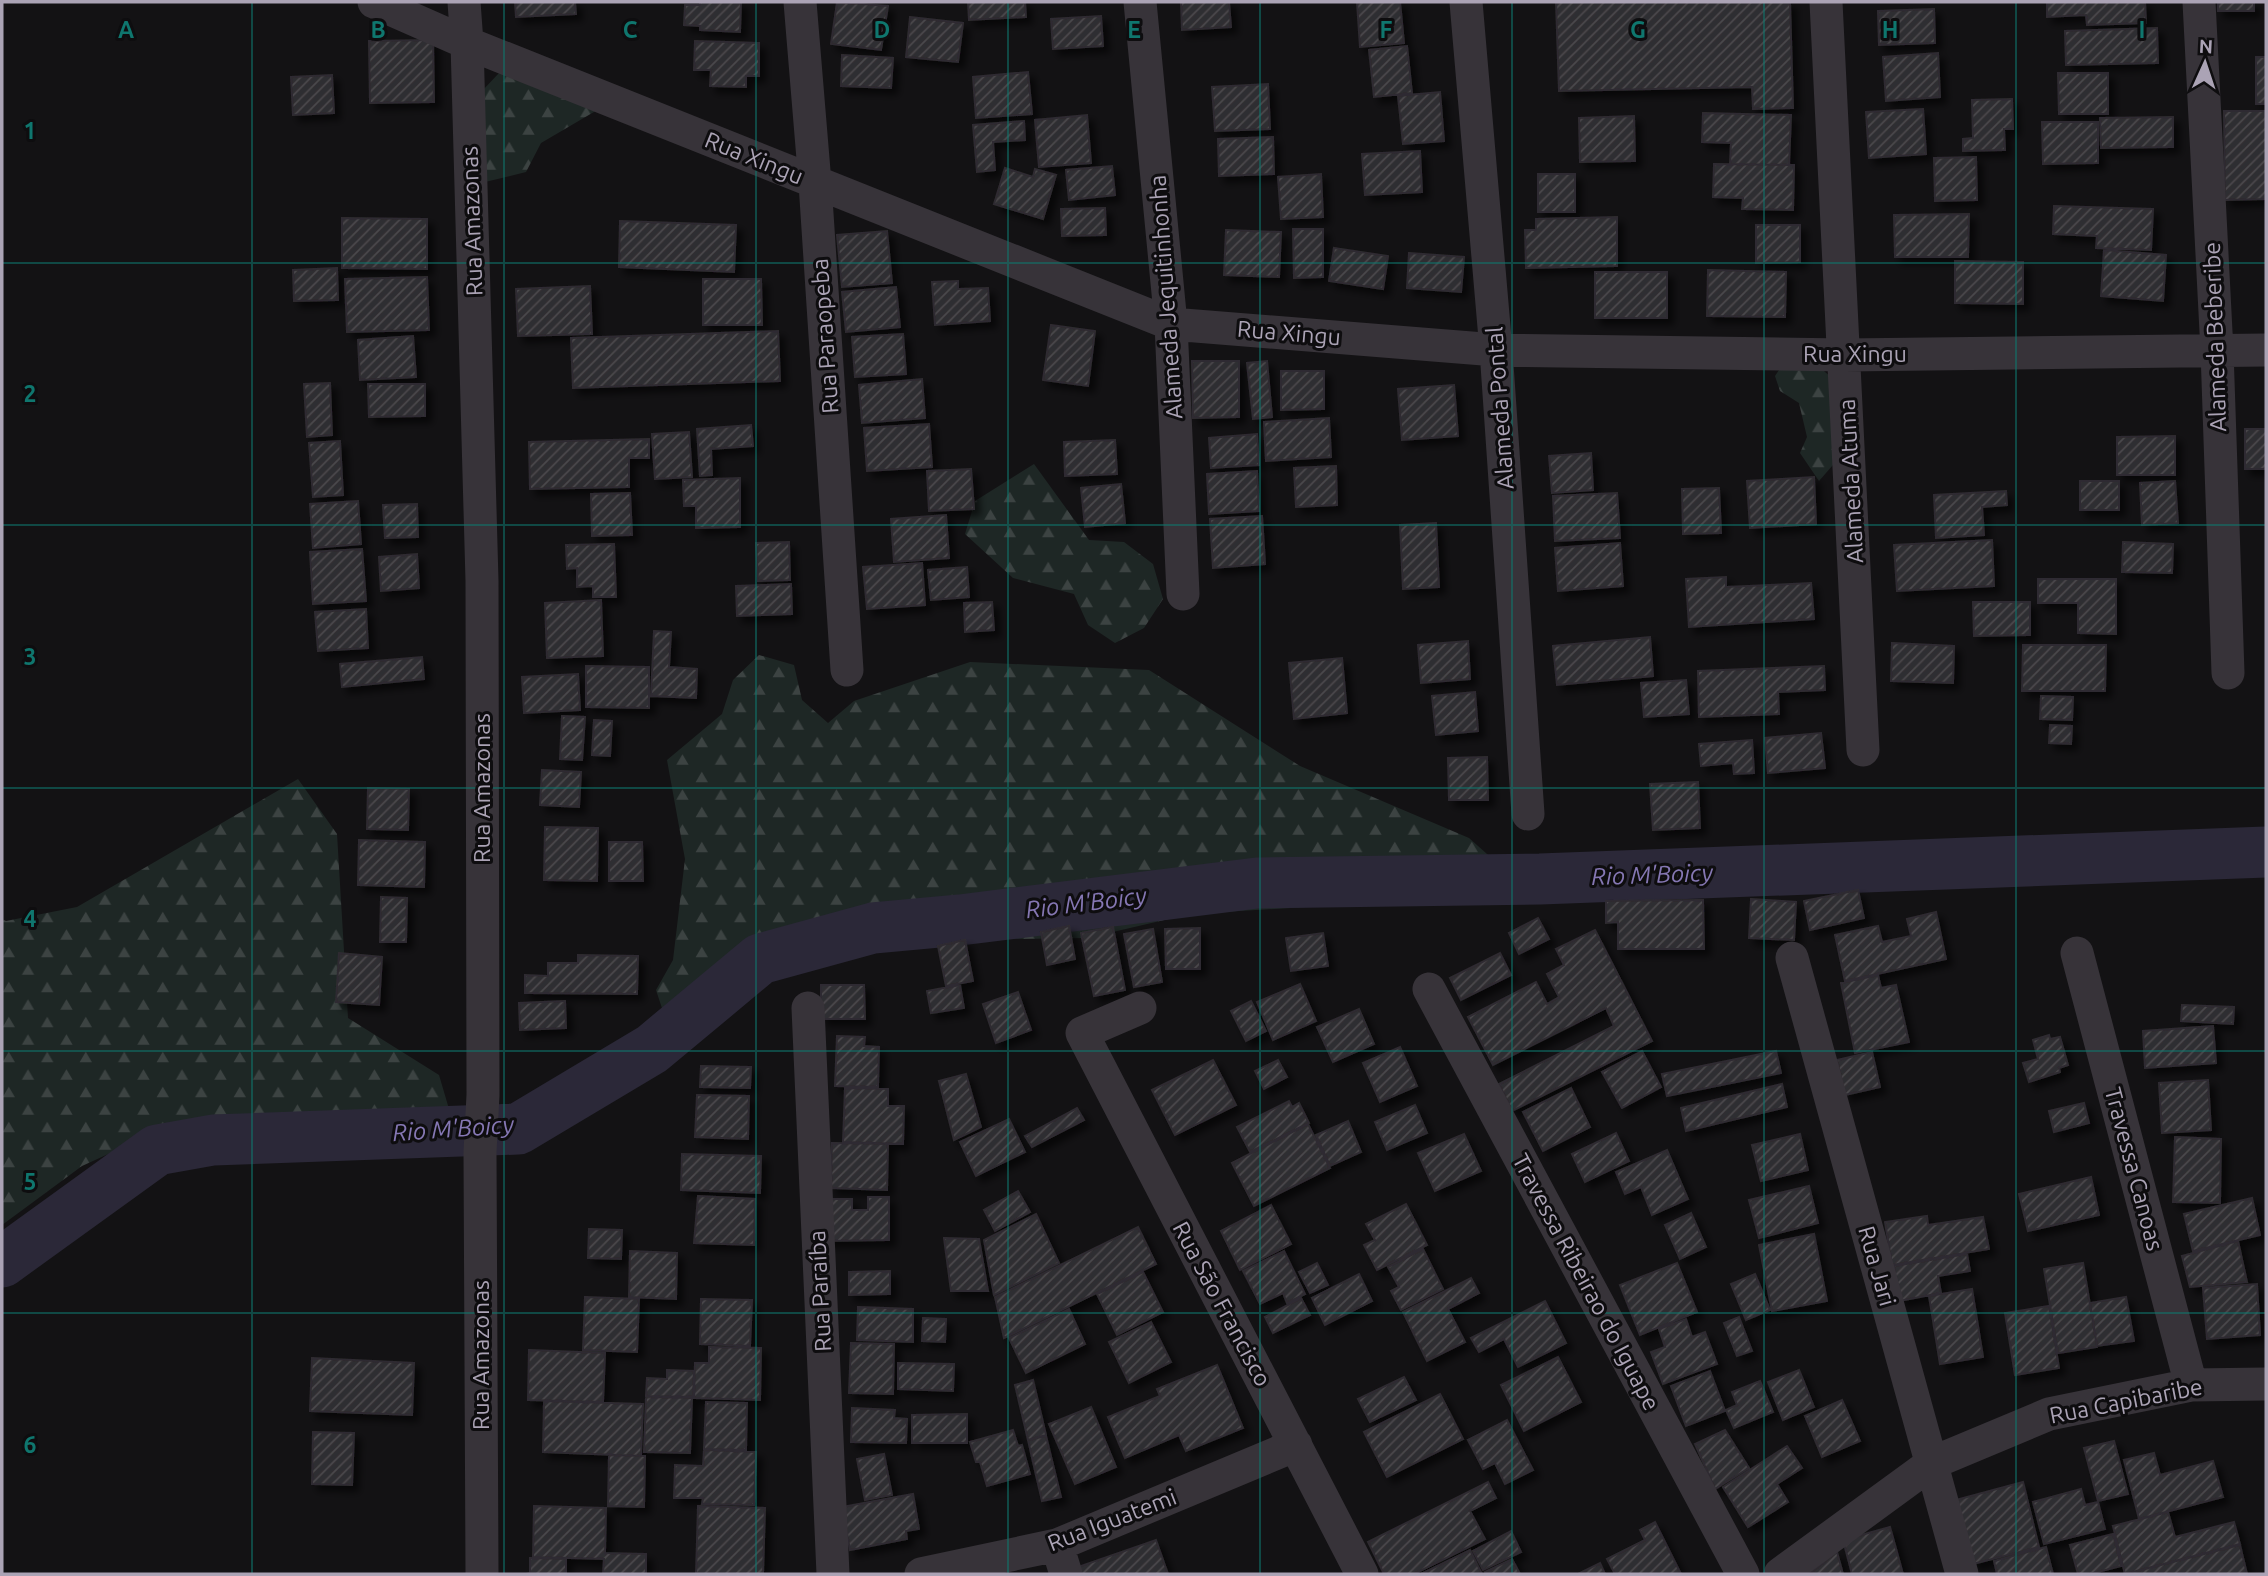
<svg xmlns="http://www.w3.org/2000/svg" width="2268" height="1576" viewBox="0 0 2268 1576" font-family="Ubuntu,sans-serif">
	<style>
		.forest { fill: url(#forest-firs) }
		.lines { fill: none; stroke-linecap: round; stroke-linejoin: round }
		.river { stroke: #2b2838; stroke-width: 51 }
		.building { fill: url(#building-hatch); stroke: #2f2c30; stroke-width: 2; filter: url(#shadow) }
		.street { stroke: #373339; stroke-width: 33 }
		.grid { fill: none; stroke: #0f766e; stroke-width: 2; stroke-opacity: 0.55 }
		.labels { text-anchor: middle; stroke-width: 6; stroke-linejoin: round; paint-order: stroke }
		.street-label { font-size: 23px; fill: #aba3b5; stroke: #0e0d0f }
		.water-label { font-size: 24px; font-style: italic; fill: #8577b3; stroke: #0e0d0f }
		.grid-label { font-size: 23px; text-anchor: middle; font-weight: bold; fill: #0f766e; stroke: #0e0d0f; stroke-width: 6; stroke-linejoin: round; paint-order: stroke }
	</style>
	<defs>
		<pattern id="forest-firs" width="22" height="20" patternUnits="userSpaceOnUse" patternTransform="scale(1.75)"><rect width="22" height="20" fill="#1e2725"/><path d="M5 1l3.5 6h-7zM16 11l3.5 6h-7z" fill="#3c4342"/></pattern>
		<pattern id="building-hatch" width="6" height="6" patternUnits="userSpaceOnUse" patternTransform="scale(1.75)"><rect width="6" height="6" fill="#2f2d30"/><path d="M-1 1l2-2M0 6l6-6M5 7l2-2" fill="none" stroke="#4a484c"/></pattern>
		<filter id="shadow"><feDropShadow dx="6" dy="6" stdDeviation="3.5" flood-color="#0009"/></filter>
	</defs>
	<rect width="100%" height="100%" fill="#131214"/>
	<!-- forest -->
	<path class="forest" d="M500,72l99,37 -58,34 -15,29 -41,10 -2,-92z
		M1810,359l22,19 7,80 -20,23 -19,-28 7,-16 -8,-34 -19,-12 -5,-15 8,-12z
		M1034,464l55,76 35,2 29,22 10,35 -19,29 -29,15 -27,-18 -14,-31 -61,-16 -48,-44 10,-33z
		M759,655l35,10 8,35 26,23 26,-22 116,-39 179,8 151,96 169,72 27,24 -7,34 -299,18 -103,24 -240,3 -63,24 -52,45 -66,10 -10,-30 17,-30 12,-101 -18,-99 55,-46 11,-34z
		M298,779l39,55 11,184 91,57 10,34 -65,16 -102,-12 -106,10 -94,43 -80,59v-306l4,2 71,-14z"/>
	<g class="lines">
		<!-- river -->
		<path class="river" d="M2,1262l155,-112 56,-10 305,-11 134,-80 108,-90 113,-31 87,-8 297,-37 283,-4 726,-27"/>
	</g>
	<!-- building -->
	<path class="building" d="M515,2h60l1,12 -60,3z
		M700,2h41l-1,30 -40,-2v-4l-16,-1 1,-20h15z
		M837,2l51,4 -7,44 -50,-6z
		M968,2h57l1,15 -57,3z
		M1181,2h48l2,25 -49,3z
		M1357,2h43l4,41 -44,4z
		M1556,2h234l3,106 -40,1 -1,-22 -193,4z
		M2047,2h98l1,21 -59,2 -1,-10 -39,2z
		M2218,2h36v9h-36z
		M1934,9l1,34 -56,2 -1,-34z
		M1101,16l2,30 -50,3 -2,-30z
		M910,17l53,6 -5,39 -52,-5z
		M2157,28l1,35 -92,2 -1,-34z
		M433,40l1,62 -64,1 -1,-62z
		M695,41l64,2v33h-13v11l-36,-1 1,-16h-17z
		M1407,46l5,47 -38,4 -5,-47z
		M1938,53l2,44 -54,4 -3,-44z
		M842,55l51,3 -2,30 -50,-2z
		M2256,57h10v47h-10z
		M1028,72l4,42 -56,4 -3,-41z
		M2058,73h50v41h-49z
		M332,75l2,38 -41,2 -2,-38z
		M1268,84l2,45 -55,2 -3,-44z
		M1440,92l4,49 -41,3 -5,-48z
		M2012,99l1,30h-9l1,21 -42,1v-12l10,-1 -1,-38z
		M1923,109l3,45 -57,4 -3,-46z
		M2224,111h42v88l-41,1z
		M1703,113l88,2 -2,50 -59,-1 1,-21 -29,-1z
		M1087,115l4,48 -52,4 -4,-47z
		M1634,116l1,45 -55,1 -1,-44z
		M2173,117v30l-72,1 -1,-30z
		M1024,121l1,19 -32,2 2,28 -18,2 -4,-47z
		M2042,122h56v41l-55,1z
		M1273,137l1,37 -55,2 -1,-37z
		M1420,151l2,41 -57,3 -3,-41z
		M1976,157l1,43 -42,1 -1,-43z
		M1714,164l80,1 -1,45 -51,-1 1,-11 -30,-1z
		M1112,166l3,29 -46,5 -3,-30z
		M1005,168l28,9 2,-8 21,6 -13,44 -49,-15z
		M1321,174l2,43 -42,2 -3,-42z
		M1538,174h37v38h-37z
		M2054,206l99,3 -2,41 -55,-2 1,-12 -44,-2z
		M1105,208l1,27 -44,1 -1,-27z
		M1969,214l-1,43h-73l-1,-42z
		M1617,217v49l-91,2 -1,-38h11v-11z
		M342,218l85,1v50l-85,-1z
		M620,221l116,4 -2,47 -115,-5z
		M1756,225h44v37l-44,1z
		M1293,229h30v48l-29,1z
		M1226,230l55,2 -2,45 -55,-2z
		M887,231l5,52 -50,4 -5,-52z
		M1334,248l54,8 -5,33 -54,-8z
		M2104,250l62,5 -3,46 -62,-5z
		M1409,253l55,4 -3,35 -54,-4z
		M1955,261l68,1v42l-68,-1z
		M337,268l1,32 -44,1 -1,-31z
		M1708,270l78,2 -1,45 -78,-1z
		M1595,272h72v46h-72z
		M427,277l2,53 -82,2 -2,-53z
		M703,279h58l1,46h-59z
		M958,281v8l30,-1 2,33 -55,4 -3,-43z
		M590,286l2,48 -74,2 -2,-47z
		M896,287l4,40 -54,5 -4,-40z
		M1051,325l44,6 -7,55 -45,-6z
		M778,331l2,50 -207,7 -2,-50z
		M903,334l3,40 -51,3 -3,-40z
		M413,336l3,41 -56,3 -2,-40z
		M1192,361h47v56l-46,1z
		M1267,361l5,56 -19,2 -6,-56z
		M1281,371h43v38l-43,1z
		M922,379l3,39 -63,5 -3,-38z
		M330,383l2,52 -25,2 -3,-53z
		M368,384h57v32l-56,1z
		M1454,385l4,51 -56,4 -4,-51z
		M1329,418l2,39 -65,4 -2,-39z
		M929,424l3,43 -65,4 -3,-43z
		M751,425l2,21 -42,3 1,26 -12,1 -3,-47z
		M2245,429h21v40h-21z
		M689,432l3,45 -37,2 -3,-45z
		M1257,434l2,31 -48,3 -2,-30z
		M2175,436v39h-58v-38z
		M649,439v19h-20v29l-99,2 -1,-47z
		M1115,440l2,34 -52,2 -1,-34z
		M340,441l3,54 -30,2 -4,-54z
		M1591,453l2,37 -41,3 -3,-37z
		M1336,466l1,39 -41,2 -2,-39z
		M971,469l3,40 -45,2 -2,-40z
		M1257,471l2,40 -50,3 -2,-40z
		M1814,477l2,47 -66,4 -3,-47z
		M740,478v49l-44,1v-22h-12l-1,-26z
		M2080,481h39v29h-39z
		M2175,481l3,42 -36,2 -2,-42z
		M1121,484l4,39 -40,4 -4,-39z
		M1719,488l2,45 -38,1 -1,-45z
		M2006,491l1,14 -25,2 2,28 -48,3 -2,-43z
		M630,493l2,42 -40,1 -1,-42z
		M1617,493l3,45 -65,3 -2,-45z
		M358,501l3,43 -48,4 -3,-44z
		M417,504l1,33 -33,1 -2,-33z
		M946,515l3,43 -55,4 -3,-43z
		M1262,516l3,48 -52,4 -3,-49z
		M1436,523l3,64 -36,2 -3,-64z
		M1992,540l2,46 -97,5 -3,-46z
		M789,542l1,38 -32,1 -2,-38z
		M2123,542l50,2 -1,29 -50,-1z
		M1620,543l3,43 -65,5 -3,-43z
		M614,544l2,53h-23v-11l-16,1v-19l-10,1 -1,-24z
		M362,549l4,52 -53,3 -3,-52z
		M417,554l2,34 -38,3 -2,-34z
		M922,563l3,42 -58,4 -4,-42z
		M967,567l2,30 -38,3 -3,-30z
		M1726,577v10l85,-4 3,36 -125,8 -3,-48z
		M2038,579h78v55l-38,-1v-30h-40z
		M791,584l1,30 -55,2 -1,-30z
		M601,600l2,56 -56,2 -2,-55z
		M992,602l2,28 -29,2 -1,-29z
		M1973,602h57v33l-56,1z
		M366,609l2,39 -50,3 -3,-39z
		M654,631l17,1 -2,35 28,2 -1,29 -45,-2z
		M1650,637l3,39 -96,9 -4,-39z
		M1468,641l2,38 -49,4 -3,-38z
		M1892,643l62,3 -1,37 -62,-2z
		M2023,645h83l-1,46h-83z
		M422,657l2,22 -82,8 -2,-23z
		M1342,658l5,55 -53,6 -5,-56z
		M586,666l63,1v41l-63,-1z
		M1824,666l1,24 -47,2 1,22 -80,3 -1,-46z
		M578,674l2,36 -56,3 -2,-36z
		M1686,680l3,34 -45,3 -3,-34z
		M1475,692l3,39 -42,4 -4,-39z
		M2041,696l32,1 -1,23 -32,-1z
		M562,716l23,1 -3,43 -22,-1z
		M594,720l18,1 -2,35 -18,-1z
		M2050,725l22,1 -1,18 -22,-1z
		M1821,733l4,35 -57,5 -3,-35z
		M1752,740l2,33 -20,1 -1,-11 -32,3 -2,-22z
		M1487,757l1,43h-39l-1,-42z
		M542,770l39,2 -2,35 -39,-2z
		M1698,782l2,46 -47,2 -3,-46z
		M368,788l41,1 -1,41 -41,-1z
		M545,827l53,1 -1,53 -53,-1z
		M359,840l66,2 -1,45 -66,-2z
		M609,842h33l1,39h-34z
		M1858,890l6,28 -54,12 -6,-29z
		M381,897l26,1 -1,44h-26z
		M1751,899l45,3 -2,38 -45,-2z
		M1703,900l1,49h-86v-27l-12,1v-22z
		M1936,912l10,47 -101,22 -10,-46 43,-9 4,16 29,-6 -4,-17z
		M1538,918l11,21 -30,15 -10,-21z
		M1069,926l6,33 -28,6 -6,-33z
		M1113,927l12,63 -31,6 -13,-63z
		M1200,928v41h-34l-1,-40z
		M1153,929l9,53 -28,5 -10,-53z
		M1595,930l57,111 -140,70 -13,-27 115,-58 -8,-18 -113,57 -25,-48 68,-35 11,22 12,-7 -12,-23 17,-9 -8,-16z
		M1323,933l5,33 -37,5 -5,-33z
		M965,940l8,41 -27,5 -8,-40z
		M339,953l43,4 -3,48 -43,-3z
		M1500,953l11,22 -50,25 -11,-22z
		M578,955l60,1 -1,38 -112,-1v-18l23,1v-13h30z
		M1878,975l3,13 15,-3 13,57 -54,11 -14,-70z
		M1300,984l16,37 -43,19 -16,-38z
		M821,985h43l1,34h-44z
		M960,985l4,23 -33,5 -4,-22z
		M1018,992l13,38 -35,13 -13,-39z
		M565,1001l1,27 -46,2 -1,-27z
		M1251,1001l15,30 -20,10 -15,-30z
		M2182,1005l52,2 -1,17 -52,-3z
		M1359,1009l15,35 -41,18 -16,-35z
		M2213,1026l3,37 -71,5 -2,-37z
		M2049,1035l1,4 10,-2 8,28 -9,3 1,4 -31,10 -6,-19 15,-4 -5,-19z
		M837,1036l28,1 -1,9 15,1 -1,40 -43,-1z
		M1400,1047l17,39 -37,16 -17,-39z
		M1642,1051l19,36 -39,21 -20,-36z
		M1776,1051l5,22 -114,23 -5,-22z
		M1872,1052l8,35 -35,8 -8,-35z
		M1213,1060l23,45 -61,30 -23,-45z
		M1278,1060l9,17 -23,12 -9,-18z
		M701,1066l50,1 -1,21 -50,-1z
		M966,1074l15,53 -27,13 -15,-59z
		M2208,1080l3,50 -49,3 -3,-50z
		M1782,1084l5,23 -101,24 -5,-23z
		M845,1088l43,1v17h16l-1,38 -60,-2z
		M1571,1088l19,39 -47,24 -20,-39z
		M697,1095l52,1 -1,43 -53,-2z
		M1289,1101l3,6 7,-4 10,20 -59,29 -13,-25z
		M2084,1103l5,20 -35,9 -5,-21z
		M1415,1105l12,28 -40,17 -12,-28z
		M1077,1108l7,12 -52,27 -7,-11z
		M1009,1119l16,33 -49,24 -16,-34z
		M1348,1121l13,31 -31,14 -14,-31z
		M1308,1124l22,44 -76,38 -22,-43z
		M1616,1133l13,28 -44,21 -13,-28z
		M1464,1134l17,37 -46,20 -17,-38z
		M1800,1134l8,36 -47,11 -9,-36z
		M2175,1137l46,2 -1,64 -47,-1z
		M832,1143l56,1 -1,46 -56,-2z
		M1667,1150l21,49 -36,16 -11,-28 -16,7 -9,-22z
		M682,1154l79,2 -1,37 -79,-3z
		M2091,1177l8,38 -71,16 -9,-37z
		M1809,1186l9,37 -59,15 -10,-38z
		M1018,1191l12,21 -35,19 -11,-21z
		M698,1196l57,3 -1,46 -60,-2z
		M868,1197h21v43l-64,1v-42h27v11h16z
		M2252,1198l8,37 -67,16 -9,-37z
		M1406,1204l21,41 -50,25 -13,-25 11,-5 -9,-16z
		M1271,1205l20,39 -51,26 -19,-39z
		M1691,1213l15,34 -26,12 -15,-34z
		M1036,1214l23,49 -65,32 -10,-55z
		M1927,1216l1,9 55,-8 6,32 -97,16 -7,-43z
		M1138,1227l18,37 -152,74 -9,-41z
		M589,1229l33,1 -1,29 -33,-1z
		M1814,1234l13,67 -55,10 -13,-66z
		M944,1238l35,1 9,52h-37z
		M2238,1241l9,41 -57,5 -8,-31z
		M1423,1249l20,40 -42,21 -10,-19 8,-4 -11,-20z
		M630,1251l47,2 -1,46 -47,-2z
		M1284,1251l21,43 -18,9 -4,-10 -23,11 -17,-33z
		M1967,1254l3,17 -32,5 3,17 -42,8 -5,-35z
		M1317,1263l11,22 -18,8 -11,-21z
		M1677,1263l20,49 -57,23 -20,-50z
		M2083,1263l14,84 -39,6 -14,-84z
		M890,1271v23l-41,1v-23z
		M1143,1272l20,40 -46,23 -20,-41z
		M1359,1274l13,27 -47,24 -13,-27z
		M1755,1274l15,36 -24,10 -15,-36z
		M1471,1278l8,15 -31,16 17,33 -38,19 -24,-49z
		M2257,1284l3,51 -53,4 -4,-51z
		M1972,1289l11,68 -43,7 -11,-68z
		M585,1297l54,2 -2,53 -54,-2z
		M2126,1297l8,44 -37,5 -7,-43z
		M1301,1298l9,17 -37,18 -8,-16z
		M701,1299l51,1 -2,46 -50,-2z
		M1545,1301l21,42 -48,24 -14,-28 -25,13 -8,-14z
		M2049,1306l10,62 -44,7 -10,-62z
		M858,1307l55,2v33l-56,-2z
		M1069,1309l16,35 -59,29 -17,-35z
		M1739,1317l13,34 -15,5 -13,-33z
		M923,1318l23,1 -1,23 -23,-1z
		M1686,1319l6,18 13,-5 12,32 -54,20 -12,-32 14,-5 -6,-18z
		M1151,1322l20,40 -42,21 -20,-41z
		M851,1343l43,1 -1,50 -44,-1z
		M709,1347l52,1 -1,52 -66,-2 1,-35h14z
		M529,1350l76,3 -2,49 -75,-2z
		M1558,1357l23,45 -57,29 -23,-46z
		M312,1358l102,5 -2,52 -102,-4z
		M898,1363l56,1 -1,27 -55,-2z
		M1217,1365l26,63 -57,23 -7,-16 -54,23 -17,-41 52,-21 -3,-7z
		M667,1370l27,1 -1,26 -47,-1 1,-18 20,1z
		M1799,1370l15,37 -31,13 -15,-38z
		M1710,1371l15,40 -39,15 -15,-40z
		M1404,1377l12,23 -46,22 -12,-23z
		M1033,1380l13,55 -18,5 -13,-55z
		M1760,1381l13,31 -39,16 -8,-18 11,-5 -5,-13z
		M1440,1394l23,45 -76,38 -23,-45z
		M646,1397l46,1 -2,55 -46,-1z
		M1842,1400l18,41 -38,16 -17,-41z
		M544,1401l99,3 -2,52 -98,-4z
		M706,1402l41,1 -1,47 -42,-1z
		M1091,1407l25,60 -41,17 -26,-60z
		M852,1408l43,2 -1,8 13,1 -1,24 -55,-1z
		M967,1414v29h-55v-28z
		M1507,1420l26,50 -28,14 -10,-21 -12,6 -15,-29z
		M1013,1430l5,16 4,-1 8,29 -43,12 -7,-24h-4l-6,-20z
		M1725,1430l24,38 -34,21 -20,-45z
		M313,1432l41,1 -2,52 -40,-1z
		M1046,1436l15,61 -19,4 -14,-61z
		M2114,1441l14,53 -30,7 -14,-53z
		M1787,1446l15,22 -25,16 11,18 -40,25 -25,-40z
		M704,1450l52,2 -2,53 -52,-1 1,-6h-29l1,-33 28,1z
		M2154,1453l6,22 53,-14 10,36 -84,22 -15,-59z
		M884,1454l8,41 -27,5 -8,-41z
		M609,1455l36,1 -1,51 -36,-1z
		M1488,1482l8,16 -26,13 15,28 -71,35h-30l-16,-32z
		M2023,1482l16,65 -66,17 -17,-64z
		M2081,1489l4,16 13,-3 7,27 -61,15 -11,-42z
		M913,1494l6,35 -13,2 1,8 -57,11 -8,-43z
		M534,1506l72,2 -1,45 41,1v20h-43l1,-15 -71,-2z
		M698,1506l67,2 -2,66h-67z
		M2168,1512l7,25 59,-15 6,22 -115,30 -12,-48z
		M1655,1522l26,52h-66l-8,-15 38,-19 -5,-10z
		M1890,1527l13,47h-51l-9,-34z
		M1511,1531l10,21 -38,18 -10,-19z
		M2113,1534l8,32 -31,8h-12l-8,-29z
		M1156,1540l12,34h-91l-2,-6z
		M2240,1545l7,29h-122z
		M2046,1547l7,27h-56l-3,-13z
		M1470,1550l12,24h-61z
		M1837,1552l6,22h-34z
		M530,1558l36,1v15h-40l4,-1z
		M1512,1559l8,15h-34l-1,-2z
		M1600,1563l5,11h-27z"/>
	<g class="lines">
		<!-- street -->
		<path class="street" d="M374,2l93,41 704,281 325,26 349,5 421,-5
			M464,2l3,41 15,538 1,514 -3,57 2,422
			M800,2l15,181 32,487
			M1140,2l31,322 12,270
			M1466,2l30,348 32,464
			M1826,2l37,748
			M2199,2l18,349 11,322
			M2077,953l114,432
			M1792,958l170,616
			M1429,989l314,585
			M808,1008l25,566
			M1140,1008l-58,25 280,541
			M1057,1545l9,29
			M921,1574l136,-29 239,-100
			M1780,1574l152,-111 117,-49 142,-29 75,-1"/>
	</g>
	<!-- grid -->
	<path class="grid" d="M252,2v1572M504,2v1572M756,2v1572M1008,2v1572M1260,2v1572M1512,2v1572M1764,2v1572M2016,2v1572M2,263h2264M2,525h2264M2,788h2264M2,1051h2264M2,1313h2264"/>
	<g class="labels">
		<!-- street labels -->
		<g class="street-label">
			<text transform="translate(754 158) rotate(22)" y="8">Rua Xingu</text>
			<text transform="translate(472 221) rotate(-92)" y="8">Rua Amazonas</text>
			<text transform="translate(1166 297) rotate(-94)" y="8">Alameda Jequitinhonha</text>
			<text transform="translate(1289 333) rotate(5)" y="8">Rua Xingu</text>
			<text transform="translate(825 336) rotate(-94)" y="8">Rua Paraopeba</text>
			<text transform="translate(2215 337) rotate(-92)" y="8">Alameda Beberibe</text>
			<text x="1855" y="362">Rua Xingu</text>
			<text transform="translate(1500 408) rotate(-94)" y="8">Alameda Pontal</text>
			<text transform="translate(1851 481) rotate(-93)" y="8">Alameda Atuma</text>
			<text transform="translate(482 788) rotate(-90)" y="8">Rua Amazonas</text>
			<text transform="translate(2134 1169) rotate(75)" y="8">Travessa Canoas</text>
			<text transform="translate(1877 1266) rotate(74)" y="8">Rua Jari</text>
			<text transform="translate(1586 1282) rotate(62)" y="8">Travessa Ribeirao do Iguape</text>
			<text transform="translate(820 1291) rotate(-93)" y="8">Rua Paraíba</text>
			<text transform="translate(1222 1304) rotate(62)" y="8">Rua São Francisco</text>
			<text transform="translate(481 1355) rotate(-90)" y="8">Rua Amazonas</text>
			<text transform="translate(2126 1401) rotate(-11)" y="8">Rua Capibaribe</text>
			<text transform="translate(1112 1520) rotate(-21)" y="8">Rua Iguatemi</text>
		</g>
		<!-- water labels -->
		<g class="water-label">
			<text transform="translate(1652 875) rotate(-2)" y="8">Rio M'Boicy</text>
			<text transform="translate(1086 903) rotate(-7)" y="8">Rio M'Boicy</text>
			<text transform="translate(453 1129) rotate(-4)" y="8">Rio M'Boicy</text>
		</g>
	</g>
	<g class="grid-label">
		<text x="126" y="38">A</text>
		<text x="378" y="38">B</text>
		<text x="630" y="38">C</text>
		<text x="882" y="38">D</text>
		<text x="1134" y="38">E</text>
		<text x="1386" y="38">F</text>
		<text x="1638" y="38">G</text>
		<text x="1890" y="38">H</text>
		<text x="2142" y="38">I</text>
		<text x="30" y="139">1</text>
		<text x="30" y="402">2</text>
		<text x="30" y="665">3</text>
		<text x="30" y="927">4</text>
		<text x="30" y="1190">5</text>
		<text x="30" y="1453">6</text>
	</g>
	<!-- border -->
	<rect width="2268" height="1576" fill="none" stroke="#aba3b5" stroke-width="7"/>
	<!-- north arrow -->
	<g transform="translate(2205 63) rotate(3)" stroke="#0e0d0f" stroke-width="5" paint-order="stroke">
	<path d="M0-5L12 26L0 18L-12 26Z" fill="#aba3b5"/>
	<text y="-10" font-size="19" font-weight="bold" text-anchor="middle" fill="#aba3b5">N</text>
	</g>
</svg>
